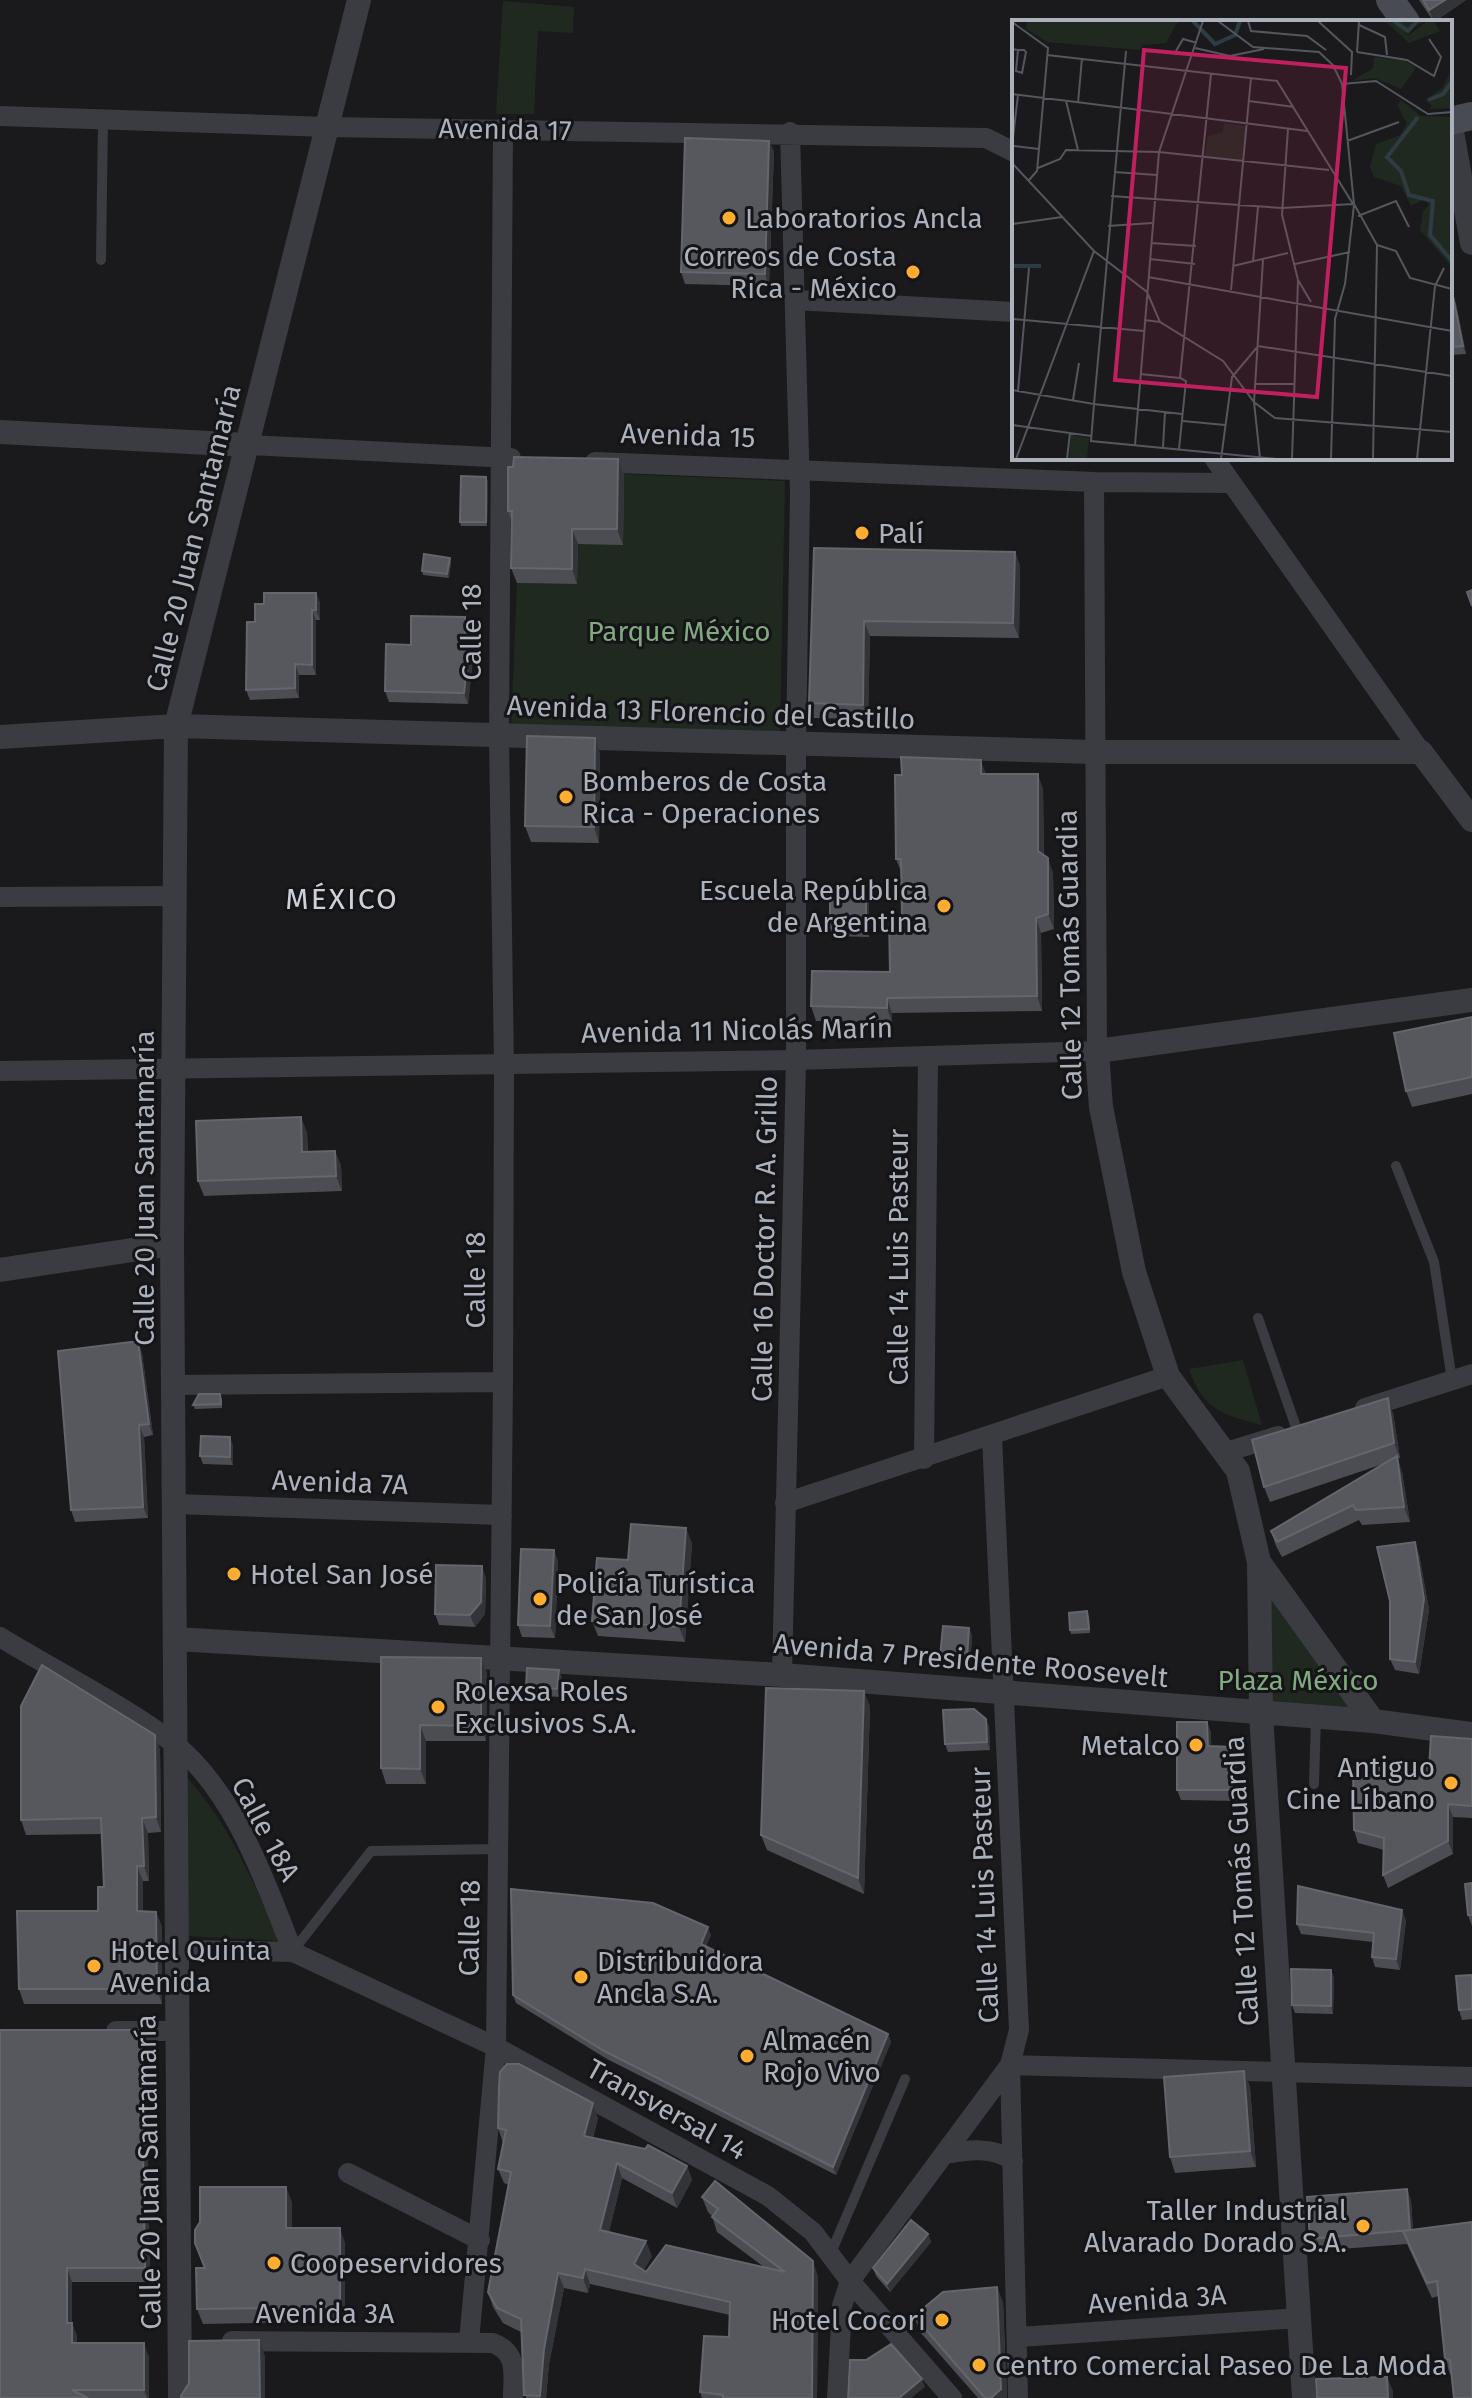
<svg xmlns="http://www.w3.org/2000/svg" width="1472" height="2398" viewBox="0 0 1472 2398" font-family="'Fira Sans',sans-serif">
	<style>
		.green { fill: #1f2920 }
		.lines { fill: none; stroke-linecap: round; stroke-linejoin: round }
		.service { stroke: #3b3c42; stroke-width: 10 }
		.minor { stroke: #3b3c42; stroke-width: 20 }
		.tertiary { stroke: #3b3c42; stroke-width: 24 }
		.secondary { stroke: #484b52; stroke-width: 28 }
		.wall { fill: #4b4d52 }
		.shaded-wall { fill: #333438 }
		.building { fill: #56585e; stroke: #63666c; stroke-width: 2 }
		.poi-dot { fill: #ffad30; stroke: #151518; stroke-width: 3 }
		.labels { text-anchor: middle; stroke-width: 6; stroke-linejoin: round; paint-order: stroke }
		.street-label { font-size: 28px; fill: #acb2bd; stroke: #151518 }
		.poi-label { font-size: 28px; fill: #acb2bd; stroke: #151518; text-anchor: start }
		.park-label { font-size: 28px; fill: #81aa81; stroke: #151518 }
		.neighbourhood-label { font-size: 30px; letter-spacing: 2px; fill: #cdd1d9; stroke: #151518 }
		.inset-river { fill: none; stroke: #2e3b43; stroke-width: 4 }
		.inset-road { fill: none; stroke: #54575d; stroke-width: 2 }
		.view { fill: #c12060; fill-opacity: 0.15; stroke: #c12060; stroke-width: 4 }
		.inset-edge { fill: none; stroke: #acb2bd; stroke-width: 4 }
	</style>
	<rect width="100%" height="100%" fill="#1a1a1d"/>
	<!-- green -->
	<path class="green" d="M503,1l71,6 -1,26 -35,-2 -4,83h-38z
		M624,474l161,7 -5,257 -269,-10 6,-145 60,1 1,-40h44z
		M1243,1360l19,65c-39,-10 -59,-15 -73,-56z
		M1259,1562l114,159 -112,-7z
		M180,1770c47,48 72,110 100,171l-91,-5z"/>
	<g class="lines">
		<!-- service -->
		<path class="service" d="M101,260l2,-140
			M1396,1166l38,96 18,118
			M1258,1318l39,112
			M1314,1784l2,-67
			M293,1951l78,-100 127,-2
			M830,2255l75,-176"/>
		<!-- minor -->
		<path class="minor" d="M0,116l327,11 659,11 28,14
			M795,300l219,12
			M247,445l264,13
			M1214,458l207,294
			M595,462l499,20 136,1
			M0,897l174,-1
			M0,1071l796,-11 301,-9 -3,-569
			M174,1385l329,-3
			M1365,1408l107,-34
			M992,1437l27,593 -9,35 8,333
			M1226,1452l52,-16
			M924,1459l4,-403
			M785,1503l383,-127
			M175,1504l327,11
			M0,1637c54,33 123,68 172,105 62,47 93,140 121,210
			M782,1675l14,-615v-316l4,-251 -10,-361
			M176,1950l117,2 203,95 272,149 45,36 37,49 102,117
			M116,2031h61
			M945,2154c22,-4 49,-8 68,7
			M348,2173l132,67
			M1019,2337l281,-19
			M232,2341l261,2c26,10 20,32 20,55
			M469,2341l27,-294 7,-665 1,-317 -5,-329 4,-608
			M837,2398l5,-92 8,-25 160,-216 462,12"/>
		<!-- tertiary -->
		<path class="tertiary" d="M1450,121l22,122
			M0,432l247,13
			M0,737l176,-11 918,26h327l51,68
			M0,1270l172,-26
			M1259,1562l114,159
			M176,1639l606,36 591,46 99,13
			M180,2398l-8,-1154 4,-518 183,-726
			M1304,2398l-43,-684 -2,-152 -21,-91 -70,-95 -34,-104 -33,-165 -4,-56 375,-51"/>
		<!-- secondary -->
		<path class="secondary" d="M1390,0l16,22
			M1450,121l22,-5"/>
	</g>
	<!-- wall -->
	<path class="wall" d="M1419,0h47l-32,22z
		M769,141l5,11 -5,134 -84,-2 -4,-12z
		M1450,229l4,21 -4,1z
		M1450,296h3l3,8 10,50 -16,1z
		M618,459l6,15 -1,71 -45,-1 -1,40 -60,-1 -6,-15 1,-45 -4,-12 5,-44z
		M488,481l-1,45h-26l-1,-4z
		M814,548l201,4 5,14 -1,72 -149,-2 -2,83 -54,-1 -5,-15z
		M450,558l1,4 -2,16 -26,-3 -1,-4z
		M316,593l4,10v17h-4v55h-17v23l-49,2 -4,-10 9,-68z
		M469,628v19l4,11 -5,46 -79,-2 -4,-11 26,-46z
		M600,753l-1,90 -68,-1 -6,-16z
		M986,774l57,15 1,66 9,18 1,56 -13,4 1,78 -150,2v9l-76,-1 -5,-15 79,-34 12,-55v-43l-6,-15z
		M866,896l3,7v34l-36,-1 -3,-8z
		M1472,1017v77l-60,13 -6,-16z
		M307,1132l1,20 27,-1 6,15 1,25 -138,5 -6,-15z
		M142,1353l11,82 -9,2 4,81 -73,4 -4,-12z
		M222,1398v10l-27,1 -2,-4z
		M1393,1413l7,45 -3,1 5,13 8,50 -48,3 -3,-5 -77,37 -6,-11 -5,-15 115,-68 -116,39 -6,-15z
		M233,1445v20l-30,-1 -3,-8z
		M692,1543l-7,99 -87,-6 -6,-15z
		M554,1550l4,12 -3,76 -33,-1 -4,-12z
		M1419,1554l10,56 -10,64 -24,-4 -5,-11z
		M486,1578l-1,36 -10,13 -36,-2 -4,-11z
		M1089,1615l1,18 -19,1 -1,-4z
		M969,1628l3,8 -2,30 -27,-2 -3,-7z
		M481,1658l6,15 -1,68h-60v43h-40l-5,-16z
		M562,1678l-2,19 -31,-2 -3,-8z
		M870,1706l-6,188 -97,-44 -6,-15z
		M986,1719l3,8 1,23 -42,2 -3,-8z
		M1207,1722l4,11v13l26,11v44l-56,-1 -4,-10z
		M155,1735l5,15 1,82 -13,1 1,48h-6v30l13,1 6,15v77h-138l-5,-15 79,-78 6,-24 -2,-53 -76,1 -5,-15z
		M1472,1739v79l-19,-1v37l-65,34 -5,-13 1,-25 -26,-7 -4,-13 75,-62z
		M1472,1883v43l-4,-11z
		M1406,1920l-6,50 -25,-3 -3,-10 1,-15 -72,-8 -4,-10z
		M711,1935l-5,11 182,88 3,8 -55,133 -229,-116 -91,-56 -3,-8z
		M1331,1970l3,8 -1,36 -38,-1 -3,-8z
		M1472,1975v44l-10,1 -3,-10z
		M141,2030l5,14 4,238h-78v41l5,14v6l72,14v41h-149z
		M1244,2071l6,16 6,80 -81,6 -5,-16z
		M598,2118l-5,20 94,28 5,14 -15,28 -55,-30 -13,54 43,24 -8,14 2,2 118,-5 -47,-35 -5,-16 -4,-4 -6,-15 116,79 -1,122h-115l-2,-6 29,-55 1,-22 -140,-31 -2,9 -24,-5 -15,76 -3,34h-20l-5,-66 -18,-9 -10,-16 -5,-15 21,-107 -5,-2 -6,-14 5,-26 -5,-15z
		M1407,2189l4,12 2,29 59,-8 -20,152h-2l-5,-15 -7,-63 -6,2 -25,-54 -93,7 -4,-12z
		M292,2202v26l53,15v78l-142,3 -6,-15 7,-41 -9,-25z
		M928,2234l3,8 -41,50 -14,-16 -3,-8z
		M1003,2302l4,96h-29l-58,-66 -6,-16z"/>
	<!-- shaded-wall -->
	<path class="shaded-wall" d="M1445,0h21l-32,22 -5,-12z
		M769,141l5,11 -5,134 -4,-12z
		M1453,296l3,8 10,50 -3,-8z
		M618,459l6,15 -1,71 -6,-16z
		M486,477l2,4 -1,45 -1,-4z
		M572,529l6,15 -1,40 -5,-15z
		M1015,552l5,14 -1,72 -6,-15z
		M450,558l1,4 -2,16 -2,-4z
		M316,593l4,10v17l-4,-10z
		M312,610l4,10v55l-4,-10z
		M465,617l4,11v20v-1l4,11 -5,46 -4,-11z
		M864,621l6,15 -2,83 -5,-14z
		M295,664l4,11v23l-4,-10z
		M595,738l5,15 -1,90 -5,-16z
		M981,760l5,14h-5z
		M1038,774l5,15 1,77 -6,-15z
		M1048,858l5,15 1,56 -6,-15z
		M866,896l3,7v34l-3,-8z
		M1036,918l5,15 1,78 -5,-15z
		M887,998l5,15v9l-5,-14z
		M301,1117l6,15 1,35 -6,-15z
		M335,1151l6,15 1,25 -6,-15z
		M138,1341l4,12 11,82 -4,-11z
		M1388,1398l5,15 7,45 -6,-15z
		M139,1425l5,12 4,81 -5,-11z
		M230,1437l3,8v20l-3,-8z
		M1397,1456l5,16 8,50 -6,-15z
		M686,1528l6,15 -7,99 -6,-15z
		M1415,1542l4,12 10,56 -10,64 -4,-12z
		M554,1550l4,12 -3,76 -5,-12z
		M482,1566l4,12 -1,36 -10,13 -5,-12z
		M969,1628l3,8 -2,30 -3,-7z
		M481,1658l6,15 -1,68 -5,-15z
		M559,1670l3,8 -2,19 -3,-8z
		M864,1691l6,15 -6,188 -6,-16z
		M986,1719l3,8 1,23 -3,-8z
		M1207,1722l4,11 1,24 -4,-11z
		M420,1725l6,16v43l-6,-15z
		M155,1735l5,15 1,82 -5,-15z
		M1233,1747l4,10v44l-4,-11z
		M1448,1804l5,13v37l-5,-13z
		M142,1818l6,15 1,48 -5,-15z
		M137,1866l6,15v45l-6,-15z
		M1402,1910l4,10 -6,50 -4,-11z
		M156,1912l6,15v77l-5,-15z
		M708,1927l3,8 -7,17 -3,-8z
		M1331,1970l3,8 -1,36 -2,-8z
		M141,2030l5,14 4,238 -5,-14z
		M888,2034l3,8 -55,133 -3,-8z
		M1244,2071l6,16 6,80 -6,-16z
		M593,2103l5,15 -9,33 -5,-15z
		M617,2163l5,15 -16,67 -6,-15z
		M687,2166l5,14 -15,28 -5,-15z
		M286,2187l6,15v41l-6,-15z
		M1407,2189l4,12 3,42 -4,-12z
		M340,2228l5,15v78l-5,-14z
		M928,2234l3,8 -41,50 -3,-8z
		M646,2241l6,15 -13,23 -5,-15z
		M813,2261l5,15 -1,122h-5z
		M67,2268l5,14v55l-5,-14z
		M585,2269l5,15 -2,9 -5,-15z
		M558,2273l6,15 -15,76 -3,34h-6l4,-49z
		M997,2287l6,15 4,96h-16z
		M72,2323l5,14v20l-5,-14z
		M259,2340l6,16v42h-5z
		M144,2343l5,14v41h-2l-3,-8z
		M1387,2377l6,14v7h-5z
		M922,2379l3,8 -14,11h-12z"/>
	<!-- building -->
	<path class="building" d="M1423,0h22l-16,10z
		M685,138l84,3 -4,133 -84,-2z
		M1450,296h3l10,50 -13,1z
		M514,457l104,2 -1,70h-45v40l-61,-1 1,-57h-4v-44h5z
		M461,476l25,1v45h-26z
		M814,548l201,4 -2,71 -149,-2 -1,84 -54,-2z
		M424,554l26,4 -3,16 -25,-3z
		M1472,590v16l-5,-14z
		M264,593h52v17h-4v55l-17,-1v24l-49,2 1,-68h8v-18h9z
		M411,616l54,1v30h4l-5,46 -79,-2 1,-47 25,1z
		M527,736l68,2 -1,89 -69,-1z
		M901,757l80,3v14h57v77l10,7v56l-12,4 1,78 -150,2v10l-76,-2 1,-35 78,1 -1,-55h13l-1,-58h-5l-1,-84h7z
		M830,895l36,1v33l-36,-1z
		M1472,1017v60l-66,14 -12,-58z
		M301,1117l1,35 33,-1 1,25 -138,5 -2,-60z
		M138,1341l11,83 -10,1 4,82 -72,3 -13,-159z
		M199,1394h21l1,10 -28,1z
		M1388,1398l6,45 -130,44 -12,-47z
		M201,1436l29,1v20l-30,-1z
		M1397,1456l7,51 -48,3 -3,-5 -76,37 -6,-11z
		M631,1524l55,4 -7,99 -87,-6 5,-63 31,2z
		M1415,1542l9,57 -9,63 -25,-3v-58l-13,-54z
		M521,1549l33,1 -4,76 -32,-1z
		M436,1565l46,1 -1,36 -11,13 -35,-1z
		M1087,1611l2,18 -19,1 -1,-17z
		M943,1626l26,2 -2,31 -27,-2z
		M381,1657l100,1v68l-61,-1v44l-39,-1z
		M42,1665l113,70 1,82 -14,1 2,48h-7v45l19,1 1,77h-138l-2,-78h81v-24h6l-3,-69 -80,2v-114z
		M527,1668l32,2 -2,19 -31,-2z
		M766,1688l98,3 -6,187 -97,-43z
		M974,1709l12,10 1,23 -42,2 -2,-34z
		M1177,1722h30l1,24 25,1v43h-56z
		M1431,1736l41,3v67l-24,-2v37l-65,34 1,-37 -30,-8 -1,-63 76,1z
		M1472,1883v32h-4l-3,-31z
		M1298,1886l104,24 -6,49 -24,-2 2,-24 -77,-9z
		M511,1889l142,14 55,24 -7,17 187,90 -55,133 -229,-116 -91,-56z
		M1291,1969l40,1v36l-39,-1z
		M1472,1975v34l-13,1 -3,-34z
		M0,2030h141l4,238h-78v55h5v20h72v47h-72l16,8h-88z
		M507,2064h12l74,39 -9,33 61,13 3,-4 39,21 -15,27 -55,-30 -17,67 46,11 -12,23 12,8 20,-27 119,27 -73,-55 6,-8 -16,-12 13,-16 98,80 -1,137h-89v-3l-23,-3 4,-56 25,1 1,-35 -145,-33 -2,9 -25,-5 -14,76 -4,47 -16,-1 -3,-76 -24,-11 -9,-16 23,-120 -13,-3 8,-39 -8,-2 1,-40 1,-16z
		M1244,2071l6,80 -80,6 -6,-80z
		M200,2187h86v41h54v79l-143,2 -1,-41h9l-10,-25v-13l5,-8z
		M1407,2189l3,41 -100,9 -3,-42z
		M911,2220l17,14 -41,50 -14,-16z
		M1472,2222v176h-18l-4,-38 -5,-1 -8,-78 -10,2 -24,-52z
		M997,2287l4,102 -10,9h-6l-71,-82 29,-24z
		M259,2340l1,58h-79v-2l8,-13v-42z
		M891,2344l31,35 -23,19h-51l2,-38h16z
		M1387,2377l1,21h-71l-1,-19z"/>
	<!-- markers -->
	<g class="poi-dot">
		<circle cx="729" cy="218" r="8"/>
		<circle cx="913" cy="272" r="8"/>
		<circle cx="862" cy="533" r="8"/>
		<circle cx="566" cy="797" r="8"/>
		<circle cx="944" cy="906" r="8"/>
		<circle cx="234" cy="1574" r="8"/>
		<circle cx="540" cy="1599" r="8"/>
		<circle cx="438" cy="1707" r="8"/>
		<circle cx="1196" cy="1745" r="8"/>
		<circle cx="1451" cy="1783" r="8"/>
		<circle cx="94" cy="1966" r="8"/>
		<circle cx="581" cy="1977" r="8"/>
		<circle cx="747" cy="2056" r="8"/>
		<circle cx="1363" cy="2226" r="8"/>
		<circle cx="274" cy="2263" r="8"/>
		<circle cx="942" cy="2320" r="8"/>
		<circle cx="979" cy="2365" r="8"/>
	</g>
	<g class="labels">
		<!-- street labels -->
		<g class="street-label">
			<text transform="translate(505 129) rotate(1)" y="10">Avenida 17</text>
			<text transform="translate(688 435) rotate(2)" y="10">Avenida 15</text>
			<text transform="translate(193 538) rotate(-76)" y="10">Calle 20 Juan Santamaría</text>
			<text transform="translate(471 632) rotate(-90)" y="10">Calle 18</text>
			<text transform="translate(711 712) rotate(2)" y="10">Avenida 13 Florencio del Castillo</text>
			<text transform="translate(1069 955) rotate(-91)" y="10">Calle 12 Tomás Guardia</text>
			<text transform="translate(737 1030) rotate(-1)" y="10">Avenida 11 Nicolás Marín</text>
			<text transform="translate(144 1188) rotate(-90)" y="10">Calle 20 Juan Santamaría</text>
			<text transform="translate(764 1239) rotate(-89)" y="10">Calle 16 Doctor R. A. Grillo</text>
			<text transform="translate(898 1257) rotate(-90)" y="10">Calle 14 Luis Pasteur</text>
			<text transform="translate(475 1280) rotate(-90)" y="10">Calle 18</text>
			<text transform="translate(340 1482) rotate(2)" y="10">Avenida 7A</text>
			<text transform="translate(971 1660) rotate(5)" y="10">Avenida 7 Presidente Roosevelt</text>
			<text transform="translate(266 1829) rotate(62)" y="10">Calle 18A</text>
			<text transform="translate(1241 1881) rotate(-93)" y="10">Calle 12 Tomás Guardia</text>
			<text transform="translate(984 1895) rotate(-92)" y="10">Calle 14 Luis Pasteur</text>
			<text transform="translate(469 1928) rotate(-89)" y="10">Calle 18</text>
			<text transform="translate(667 2109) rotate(29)" y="10">Transversal 14</text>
			<text transform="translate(148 2172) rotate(-91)" y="10">Calle 20 Juan Santamaría</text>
			<text transform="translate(1157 2299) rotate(-4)" y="10">Avenida 3A</text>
			<text x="325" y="2323">Avenida 3A</text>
		</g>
		<!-- poi labels -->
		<g class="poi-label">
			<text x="745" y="228">Laboratorios Ancla</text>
			<text x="897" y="266" text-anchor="end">Correos de Costa<tspan x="897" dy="32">Rica - México</tspan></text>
			<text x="878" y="543">Palí</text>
			<text x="582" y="791">Bomberos de Costa<tspan x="582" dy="32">Rica - Operaciones</tspan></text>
			<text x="928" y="900" text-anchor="end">Escuela República<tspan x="928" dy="32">de Argentina</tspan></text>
			<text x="250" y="1584">Hotel San José</text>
			<text x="556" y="1593">Policía Turística<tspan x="556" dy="32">de San José</tspan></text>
			<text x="454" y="1701">Rolexsa Roles<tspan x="454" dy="32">Exclusivos S.A.</tspan></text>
			<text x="1180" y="1755" text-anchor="end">Metalco</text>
			<text x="1435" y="1777" text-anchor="end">Antiguo<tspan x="1435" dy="32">Cine Líbano</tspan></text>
			<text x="110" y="1960">Hotel Quinta<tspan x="110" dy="32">Avenida</tspan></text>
			<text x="597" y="1971">Distribuidora<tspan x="597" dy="32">Ancla S.A.</tspan></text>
			<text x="763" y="2050">Almacén<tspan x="763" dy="32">Rojo Vivo</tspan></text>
			<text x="1347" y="2220" text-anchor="end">Taller Industrial<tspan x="1347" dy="32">Alvarado Dorado S.A.</tspan></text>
			<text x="290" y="2273">Coopeservidores</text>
			<text x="926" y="2330" text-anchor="end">Hotel Cocori</text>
			<text x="995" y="2375">Centro Comercial Paseo De La Moda</text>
		</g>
		<!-- park labels -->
		<g class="park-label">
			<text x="679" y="641">Parque México</text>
			<text x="1298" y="1690">Plaza México</text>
		</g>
		<!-- neighbourhood labels -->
		<g class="neighbourhood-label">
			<text x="342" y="909">MÉXICO</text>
		</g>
	</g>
	<!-- overview -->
	<g transform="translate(1012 20)">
		<rect width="440" height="440" fill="#1a1a1d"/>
		<path d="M15,1h151l-12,22 -24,2 -2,5 -93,-8 -21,-13zM373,1h40l-20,12 4,2 18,-14h7l6,10 -31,12zM362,37l32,4 10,7 -15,21 -27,-11 -22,3 21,-13zM440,49v39l-23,1 3,-4 -7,-4 17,-13zM389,80l20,16 31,1v29l-5,1h5v120l-32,-37 3,-19 6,-6 -4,-6 -14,7 -10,-20 -27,-9 -4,-10 6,-23 24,-9 7,-11 -10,-19zM212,103l22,3 -4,35 -37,-5 3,-20 15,-4zM59,415l18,3 -2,21h-18z" fill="#1f2920"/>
		<path class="inset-river" d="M181,1l22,23 20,-9 5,-14M382,1l14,10 9,-10M416,80l15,-6 9,-12M406,97l-31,40 14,14 8,24 24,6 -3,34 22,26M0,246h29"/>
		<path class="inset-road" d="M206,1l35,26 66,5 14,13 9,19 34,-3 52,33 24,-2M236,1l3,10 56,5 19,14M306,1l34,31 -1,23M0,2l36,26 -11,123 -8,9M347,5l26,12 2,18M183,28l35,8 34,-7M0,29l6,1h6l2,2 -4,21 -6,-2 2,-21M114,31l-32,353 88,10M164,31l7,-12 14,4M345,32l50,8 27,16 7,-19 -12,-18M345,32l2,-31M35,35l230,26 76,123M330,64l12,120 23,41 -4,214M0,74l295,37M54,81l12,49M237,81l45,6M66,83l4,-45M276,109l-6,86 16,65 -6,179M335,121l52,-19M0,126l6,-51M2,126l25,3M0,143l82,88 53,41 13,30M26,148l22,-9 6,-9 93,2 170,18M102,152l43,3M99,176l171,12 71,-4M346,196l38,-15 13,26M0,204l50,-7M96,206l44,-3M139,223l45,3M365,225l19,6 14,27 42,11M138,239l45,5M241,242l5,-55M283,244l55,-12M221,246l55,-13M136,257l304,54M286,260l13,22M219,270l20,-212M1,299l131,12M132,300l16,2 63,39 31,41 21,16 177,14M128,354l40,4M244,364h38M0,370l82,14 -3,37 186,18M6,371l11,-123M61,380l6,-37M171,401l42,4M0,405l79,11M123,425l24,-293 44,-131M151,427l2,-35M167,429l7,-68 -6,-3 31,-304M248,438l-6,-56 9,-142M4,439l78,-208M55,439l3,-26M209,439l11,-82 26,-31 194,30M319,439l4,-140 10,-35 9,-79M405,439l18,-173 9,-18"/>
		<path class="view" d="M132,30l202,18 -29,329 -202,-17z"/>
		<rect width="440" height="440" class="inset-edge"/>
	</g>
</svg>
